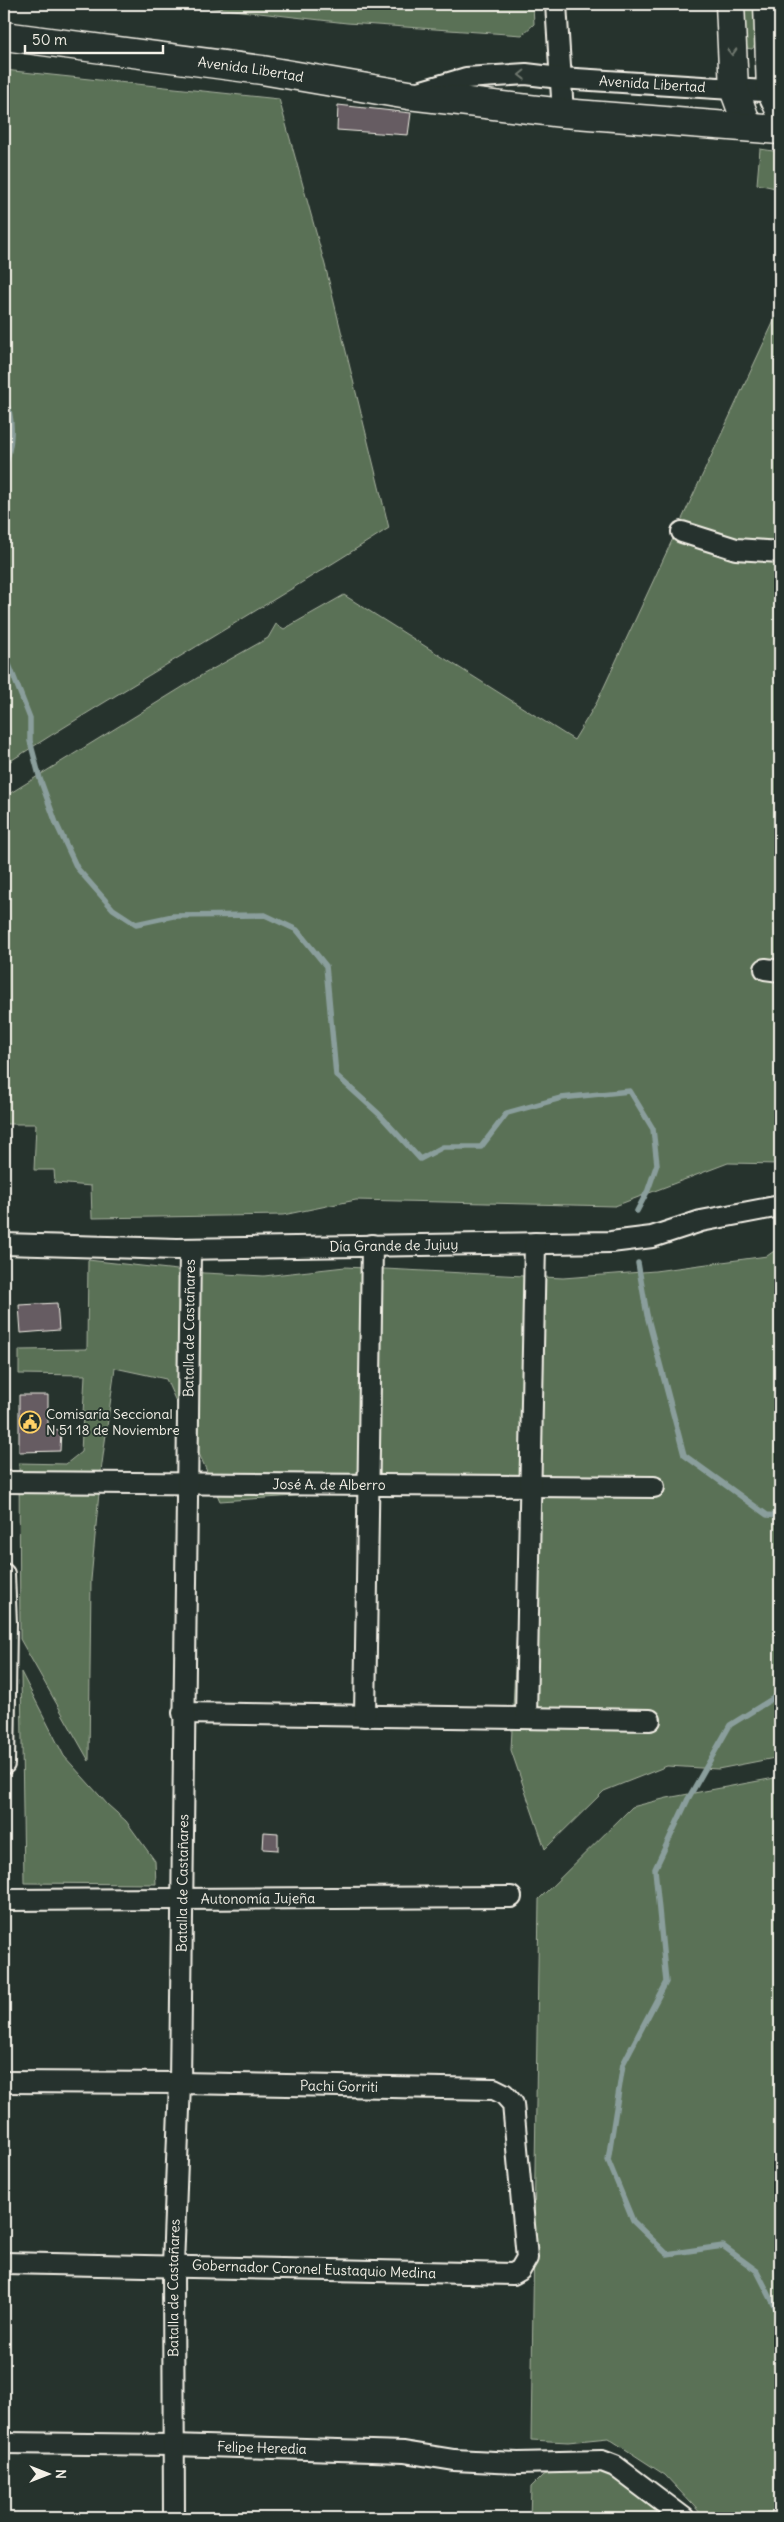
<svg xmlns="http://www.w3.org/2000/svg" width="784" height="2522" viewBox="0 0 784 2522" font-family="Delius,sans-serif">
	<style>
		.green { fill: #5a7156; stroke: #a7b19f }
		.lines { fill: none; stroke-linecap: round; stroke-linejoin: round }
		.stream { stroke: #8a9e9c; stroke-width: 5.5 }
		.building { fill: #665c62; stroke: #f4f1e8 }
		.street-casing { stroke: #f4f1e8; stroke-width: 24 }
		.secondary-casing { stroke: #f4f1e8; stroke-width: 31 }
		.street { stroke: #26332d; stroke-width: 20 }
		.secondary { stroke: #26332d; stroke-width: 28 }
		.oneway { stroke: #6e766e }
		.labels { text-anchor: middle; stroke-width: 4; stroke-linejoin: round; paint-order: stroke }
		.street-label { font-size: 14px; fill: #f4f1e8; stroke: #26332d }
		.poi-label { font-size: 14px; fill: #f4f1e8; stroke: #26332d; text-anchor: start }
	</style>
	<rect width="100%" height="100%" fill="#26332d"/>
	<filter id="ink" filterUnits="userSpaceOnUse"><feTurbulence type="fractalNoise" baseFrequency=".02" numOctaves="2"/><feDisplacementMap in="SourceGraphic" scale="10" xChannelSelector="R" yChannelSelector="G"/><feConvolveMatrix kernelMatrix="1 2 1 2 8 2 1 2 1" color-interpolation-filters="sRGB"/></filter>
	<g filter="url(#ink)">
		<!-- green -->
		<path class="green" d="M180,4h353l1,20 -12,11 -175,-12z
			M742,4h12l2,40 -4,5 -6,-1z
			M4,70l275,29 46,166 64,263c-127,81 -258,156 -385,237z
			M760,149l20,3v37l-23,-5z
			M780,308v856l-52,-1 -113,43 -259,-6 -73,15 -191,3 -1,-32 -36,-3 -1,-13h-20l2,-46h-32v-327l198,-122 66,-37 8,-14 8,5 60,-34 230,145 23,-38z
			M780,1247v510l-62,12 -51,-3 -63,25 -59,58 -34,-99 13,-269 -304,20 -54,-122 -51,-11 -14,103 -10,109 -2,181 -69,-122 -1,-176 47,1 15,-12 4,-77 -66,-1v-24l68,-1 1,-89 116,13 60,3 81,-9 218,11 92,-7 112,-15z
			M21,1672l43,84 44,49 18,16 29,40 1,23 -132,-1z
			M780,1777v741h-75l-40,-43 -57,-37 -40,4 -37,-2 8,-541 93,-92 35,-9z
			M602,2461l69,57h-141l1,-31 12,-12z"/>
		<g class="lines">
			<!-- stream -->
			<path class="stream" d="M4,399c11,18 8,49 0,68
				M4,652l26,66v23l10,38 16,44 21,45 36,41 23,15 37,-8 92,-1 32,15 29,36 10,109 43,39 41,45 23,-12h38l26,-34 54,-15 69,-7 23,38 4,35 -9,26 -11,21
				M638,1263l9,52 37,140 83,60 13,1
				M780,1694l-50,31 -42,74 -33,70 11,113 -43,82 -15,96 25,61 34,33 56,-8 34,25 23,45"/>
		</g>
		<!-- building -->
		<path class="building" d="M338,105l73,8 -3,22 -71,-5z
			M57,1303l2,27 -38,3 -2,-28z
			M19,1395h29v34l13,1 -1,21 -41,1z
			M264,1832l14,1v17l-15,-1z"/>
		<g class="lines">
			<!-- street casing -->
			<g class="street-casing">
				<g id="street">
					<path d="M556,4l7,109"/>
					<path id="s1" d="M415,93l51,-15 60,-4 34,4 220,14"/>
					<path d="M682,532l54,17 44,3"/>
					<path d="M765,969l15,2"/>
					<path id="s2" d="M4,1244l173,5 434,-7 41,-5 49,-16 79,-15"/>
					<path id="s3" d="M4,1482l650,5"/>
					<path d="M4,1574l2,50 -2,140"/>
					<path d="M183,1713l467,7"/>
					<path d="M365,1716l7,-471"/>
					<path d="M526,1718l9,-475"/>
					<path id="s4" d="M4,1900l507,-3"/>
					<path id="s5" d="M4,2082l176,1 314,6 10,5 9,10 14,154 -7,12 -7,4 -509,-11"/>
					<path id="s6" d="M4,2443l169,2 231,7 50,8 64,3 84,-2 13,5 69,52"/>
					<path id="s7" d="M174,2518l-1,-253 7,-182 10,-834"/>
				</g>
			</g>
			<!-- secondary casing -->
			<g class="secondary-casing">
				<g id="secondary">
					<path d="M730,4l4,85 14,38"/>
					<path d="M768,4l3,87 9,19"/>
					<path id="s8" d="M4,36l258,34 146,25 155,18 217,17"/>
				</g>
			</g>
			<!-- street -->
			<use href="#street" class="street"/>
			<!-- secondary -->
			<use href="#secondary" class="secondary"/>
		</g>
		<!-- one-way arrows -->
		<defs><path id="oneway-chevron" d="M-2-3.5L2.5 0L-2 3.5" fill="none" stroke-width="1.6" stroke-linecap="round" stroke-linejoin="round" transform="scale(1.25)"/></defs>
		<g class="oneway">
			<use href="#oneway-chevron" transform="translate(732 52) rotate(88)"/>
			<use href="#oneway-chevron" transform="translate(522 75) rotate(179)"/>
		</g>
	</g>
	<!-- icons -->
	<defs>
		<g id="civic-ring" transform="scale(1.125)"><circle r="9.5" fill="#26332d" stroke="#ffd166" stroke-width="1.5"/><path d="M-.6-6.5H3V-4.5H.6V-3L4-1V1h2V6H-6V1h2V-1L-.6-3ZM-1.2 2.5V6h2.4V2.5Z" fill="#ffd166"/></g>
	</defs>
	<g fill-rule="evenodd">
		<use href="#civic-ring" x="30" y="1422"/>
	</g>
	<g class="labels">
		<!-- street labels -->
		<g class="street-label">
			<text dy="5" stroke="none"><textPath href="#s8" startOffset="249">Avenida Libertad</textPath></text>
			<text dy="5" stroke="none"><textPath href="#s1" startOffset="240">Avenida Libertad</textPath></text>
			<text dy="5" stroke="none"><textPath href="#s2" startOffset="390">Día Grande de Jujuy</textPath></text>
			<text dy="5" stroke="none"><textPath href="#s7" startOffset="1190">Batalla de Castañares</textPath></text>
			<text dy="5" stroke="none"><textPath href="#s3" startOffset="325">José A. de Alberro</textPath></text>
			<text dy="5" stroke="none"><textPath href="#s7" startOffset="635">Batalla de Castañares</textPath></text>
			<text dy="5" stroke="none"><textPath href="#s4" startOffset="254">Autonomía Jujeña</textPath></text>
			<text dy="5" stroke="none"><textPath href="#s5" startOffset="335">Pachi Gorriti</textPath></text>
			<text transform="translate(314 2269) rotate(2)" y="5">Gobernador Coronel Eustaquio Medina</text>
			<text dy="5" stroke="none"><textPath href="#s7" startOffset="230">Batalla de Castañares</textPath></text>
			<text dy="5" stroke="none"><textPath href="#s6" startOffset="258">Felipe Heredia</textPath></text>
		</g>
		<!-- poi labels -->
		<g class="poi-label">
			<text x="46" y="1419">Comisaría Seccional<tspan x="46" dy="16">N 51 18 de Noviembre</tspan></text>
		</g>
	</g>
	<!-- margin -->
	<rect width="784" height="2522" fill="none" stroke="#26332d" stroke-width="20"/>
	<rect x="10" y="10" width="764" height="2502" fill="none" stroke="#f4f1e8" stroke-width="2" filter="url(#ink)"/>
	<!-- north arrow -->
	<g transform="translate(48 2474) rotate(90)" stroke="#26332d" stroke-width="4" paint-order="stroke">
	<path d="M0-4L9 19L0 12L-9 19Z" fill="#f4f1e8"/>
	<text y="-8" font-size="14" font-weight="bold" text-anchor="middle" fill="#f4f1e8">N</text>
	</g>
	<!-- scale -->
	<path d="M25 45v8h138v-8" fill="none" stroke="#f4f1e8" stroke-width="2.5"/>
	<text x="32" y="45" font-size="15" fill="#f4f1e8" stroke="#26332d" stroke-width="4" paint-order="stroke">50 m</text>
</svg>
